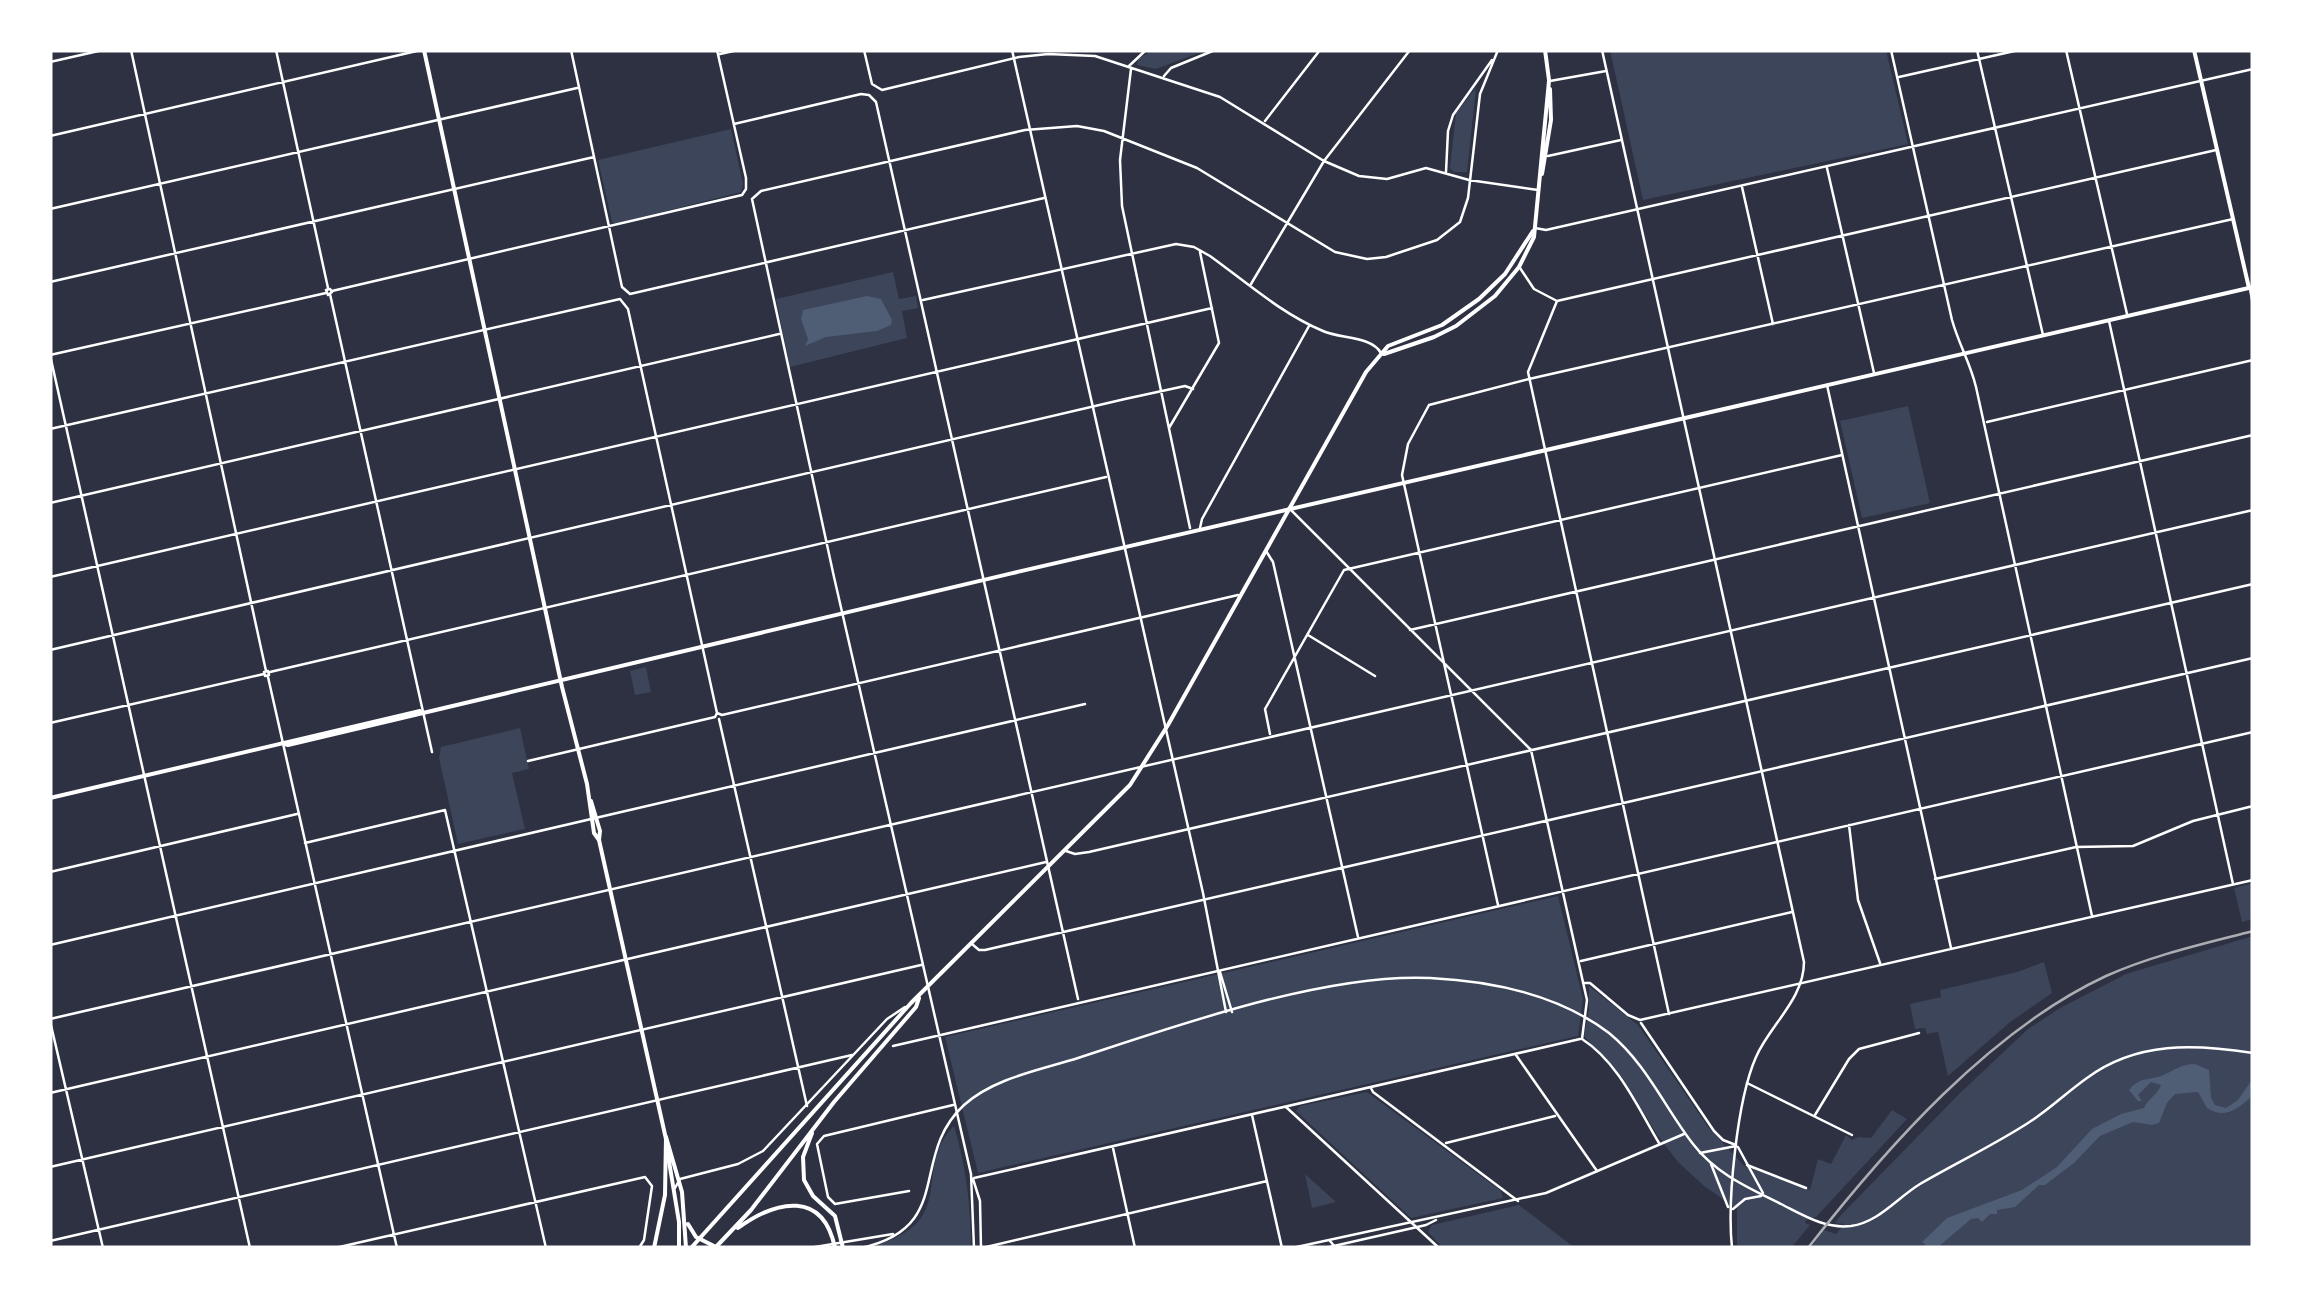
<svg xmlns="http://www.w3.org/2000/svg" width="2303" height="1298" viewBox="0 0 2303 1298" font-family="'Archivo Narrow',sans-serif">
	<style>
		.green { fill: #3c4559 }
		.water { fill: #4f5d75 }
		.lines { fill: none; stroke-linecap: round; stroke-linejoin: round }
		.minor { stroke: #fff; stroke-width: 2.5 }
		.tertiary { stroke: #fff; stroke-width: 2.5 }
		.secondary { stroke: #fff; stroke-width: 4 }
		.primary { stroke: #fff; stroke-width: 4 }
		.rail { stroke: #abadb3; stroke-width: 2.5 }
	</style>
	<rect width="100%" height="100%" fill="#2d3142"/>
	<!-- green -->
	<path class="green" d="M1153,50h53l-50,19 -19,-4 1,-6z
		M1610,50h276l22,94 -265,56z
		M1476,88l-9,84h-13l-4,-4 6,-55z
		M731,129l12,55 -2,8 -126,32 -3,-2 -14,-62z
		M893,272l6,27 17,-3 2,12 -16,3 5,27 -117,29 -14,-68z
		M1908,406l22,97 -68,15 -22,-97z
		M646,667l5,25 -16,3 -5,-24z
		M520,728l9,41 -17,4 13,56 -67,15 -19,-86 2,-11z
		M2253,883v36l-11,3 -8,-34z
		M1558,896l25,103 -5,37 -600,137 -33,-136z
		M2253,936v312h-442l13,-18 12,4 8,-10 -9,-1 6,-8 119,-122 68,-64 32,-21 66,-34z
		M2044,962l8,31 -43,30 -61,53 -10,-44 -11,2 -2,-6 -10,1 -5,-25 31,-7 -1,-7 77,-18z
		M1589,986l49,39 70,102 36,39 66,24 8,-31 13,5 15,-29 6,5 6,-3 13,1 21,-28 15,9 -91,98 -10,3 -1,3 5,2 -19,23h-54v-39l-33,-23 -26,-24 -20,-26 -36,-59 -38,-41 5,-27z
		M1367,1092l134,99 2,7 -92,20 -115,-107 4,-5z
		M954,1126c12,40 17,80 17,122h-107c101,-23 45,-77 90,-122z
		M1305,1174l31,28 -24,6z
		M1519,1205l56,43h-132l-15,-16 4,-7z"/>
	<!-- water -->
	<path class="water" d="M867,296l14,3 11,21 -1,5 -14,6 -51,6 -21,9 3,-7 -7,-20 2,-9z
		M2195,1064l14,6 2,28 4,7 11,3 12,-8 15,-22 -3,20c-16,14 -27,20 -43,10l-9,-16 -23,2 -8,9 -8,20 -7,2 -19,-3 -33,14 -26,27 -29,22h-6l-24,22 -18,3v4h-7l-8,8 -4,-4 -7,1 -34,29h-15l3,-4 -3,-2 25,-24 75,-28 35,-23 35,-38 29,-15 23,-6c3,-9 13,-12 17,-23l-10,-3 -13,13 4,6h-4l-9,-11c10,-12 18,-10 32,-14 13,-5 19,-12 34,-12z"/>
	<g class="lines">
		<!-- minor -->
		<path class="minor" d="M131,50l135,621
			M276,50l52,238
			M571,50l51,237 8,7 414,-96
			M864,50l8,34 10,6 137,-33 29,-3 47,2 125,41 104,64 35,15 28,3 39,-11 43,12 69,10
			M1891,50l61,270c7,25 18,42 24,67l116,529
			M1977,50l66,285
			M2066,50l61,264
			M720,54l18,-4
			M1129,66l17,-16
			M1131,69l-11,91 2,46 68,322
			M1164,76l7,-8 44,-18
			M1899,77l120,-27
			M1550,81l56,-10
			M1265,121l55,-71
			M734,124l127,-30 8,1 7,7 202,897
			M50,136l371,-86
			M1548,156l73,-16
			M1827,168l47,205
			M1446,172l2,-41 5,-16 39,-55
			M1742,187l31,137
			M50,209l527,-121
			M1535,228l11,2 707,-161
			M1520,268l14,21 23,12 659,-151
			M50,282l544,-125
			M1251,284l73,-123 86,-111
			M330,289l2,3 -4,3 -2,-5z
			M332,291l410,-96 4,-6v-11l-29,-128
			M330,294l102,458
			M923,300l253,-56 18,3 16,9c36,26 72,58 113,75 18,8 48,5 58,22
			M1557,301l-29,71 141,642
			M2109,321l124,563
			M50,355l200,893
			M50,355l276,-62
			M1827,385l124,563
			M1987,422l266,-62
			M1169,428l50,-85 -19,-91
			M50,429l570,-130 8,10 89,404
			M50,503l729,-169
			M1289,508l242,242 56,250 -5,39
			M1200,528l2,-9 107,-193
			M1266,551l7,11 85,375
			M50,577l1162,-269
			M1410,630l843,-195
			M1308,635l67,41
			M50,650l1075,-251 60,-13 8,3
			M268,671l1,4 -4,1 -1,-4z
			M270,672l836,-195
			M268,677l129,571
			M719,719l88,387
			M50,723l214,-49
			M1270,734l-5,-25 79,-139 498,-115
			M528,761l187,-44 2,-4 5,2 516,-120
			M1849,825l9,75 22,63
			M305,843l140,-33 101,438
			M1066,851l9,3 14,-2 1164,-268
			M50,872l247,-58
			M1935,879l141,-32 57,-1 60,-25 60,-15
			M1498,905l-96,-430 6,-31 21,-39 100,-26 704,-160
			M972,944l7,6h6l1268,-292
			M50,945l1035,-241
			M1581,961l211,-49
			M1583,983h7l38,32 12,5 613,-140
			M50,1019l2203,-509
			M50,1021l53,227
			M1641,1023l73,108 9,9 13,5
			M1582,1039c36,23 56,69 77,104
			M893,1046l1360,-314
			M1516,1055l81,116
			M1747,1083l105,52
			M1371,1088l2,4 145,109
			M50,1093l996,-231
			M1286,1107l153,141
			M1252,1115l30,133
			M1815,1115l34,-56 10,-10 60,-16
			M1446,1143l109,-27
			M1113,1148l22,100
			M1747,1165l59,23
			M50,1167l871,-202
			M974,1178l606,-139
			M973,1179l7,22 1,47
			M909,1191l-74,13 -7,-7 -11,-53 7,-8 129,-31
			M50,1241l802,-186
			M1330,1241l6,7
			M335,1248l310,-71 7,9 -8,54 -5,8
			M974,1248l-3,-74 -137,-597 -82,-378 9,-8 264,-61 52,-4 27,5 93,37 138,84 32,7 19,-2 51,-17 23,-18 8,-24 12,-104 18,-44
			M982,1248l285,-67"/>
		<!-- tertiary -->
		<path class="tertiary" d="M1012,50l191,843 23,119
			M1602,50l202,912c0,37 -34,63 -48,95 -19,43 -29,144 -24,191
			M50,62l53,-12
			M2250,289l3,16
			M1220,972l12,40
			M1738,1147l25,46
			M1700,1153l36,-7
			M1711,1164l17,43
			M675,1188l5,-9 58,-15 25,-13 124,-132 18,-12
			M1733,1209l12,-10 16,-3
			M809,1248l84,-14
			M861,1248c95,-21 47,-91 103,-143 30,-27 76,-35 114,-47 101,-33 247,-85 352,-80 62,3 129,17 179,55 37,30 56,75 84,111 23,30 56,44 88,60 22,11 44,25 70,22 28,-4 46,-28 69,-42 36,-21 74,-39 108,-61 21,-13 39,-31 59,-45 50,-37 108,-34 166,-25
			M1292,1248l254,-55 138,-59
			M1325,1248l101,-23 10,-5"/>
		<!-- secondary -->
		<path class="secondary" d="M424,50l138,637 25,97 7,49 5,7 67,299
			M2194,50l55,238
			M282,743l6,2c654,-157 1309,-309 1965,-458
			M50,798l370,-87
			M591,801l9,30 -1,9
			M666,1137l16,55 4,56
			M667,1149l12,73v26
			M688,1224l8,13 22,11"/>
		<!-- primary -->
		<path class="primary" d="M1545,50l4,30
			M1542,174l9,-54 -1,-31
			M1384,354l50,-17 22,-11 39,-30 24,-29 15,-30 15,-156
			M812,1133l-9,24 1,23 9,16 22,20 8,32
			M738,1228c39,-28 85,-38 97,20
			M654,1248l11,-53 1,-58
			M691,1248l220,-245 219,-218 38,-60 198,-353 22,-26 54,-21 37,-26 26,-25 28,-43
			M715,1248l36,-38 83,-108 82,-95 3,-9"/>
		<!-- rail -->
		<path class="rail" d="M1808,1248c78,-100 182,-218 298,-272 47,-21 97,-32 147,-45"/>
	</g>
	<!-- border -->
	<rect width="2303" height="1298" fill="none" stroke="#ffffff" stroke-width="105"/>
</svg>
